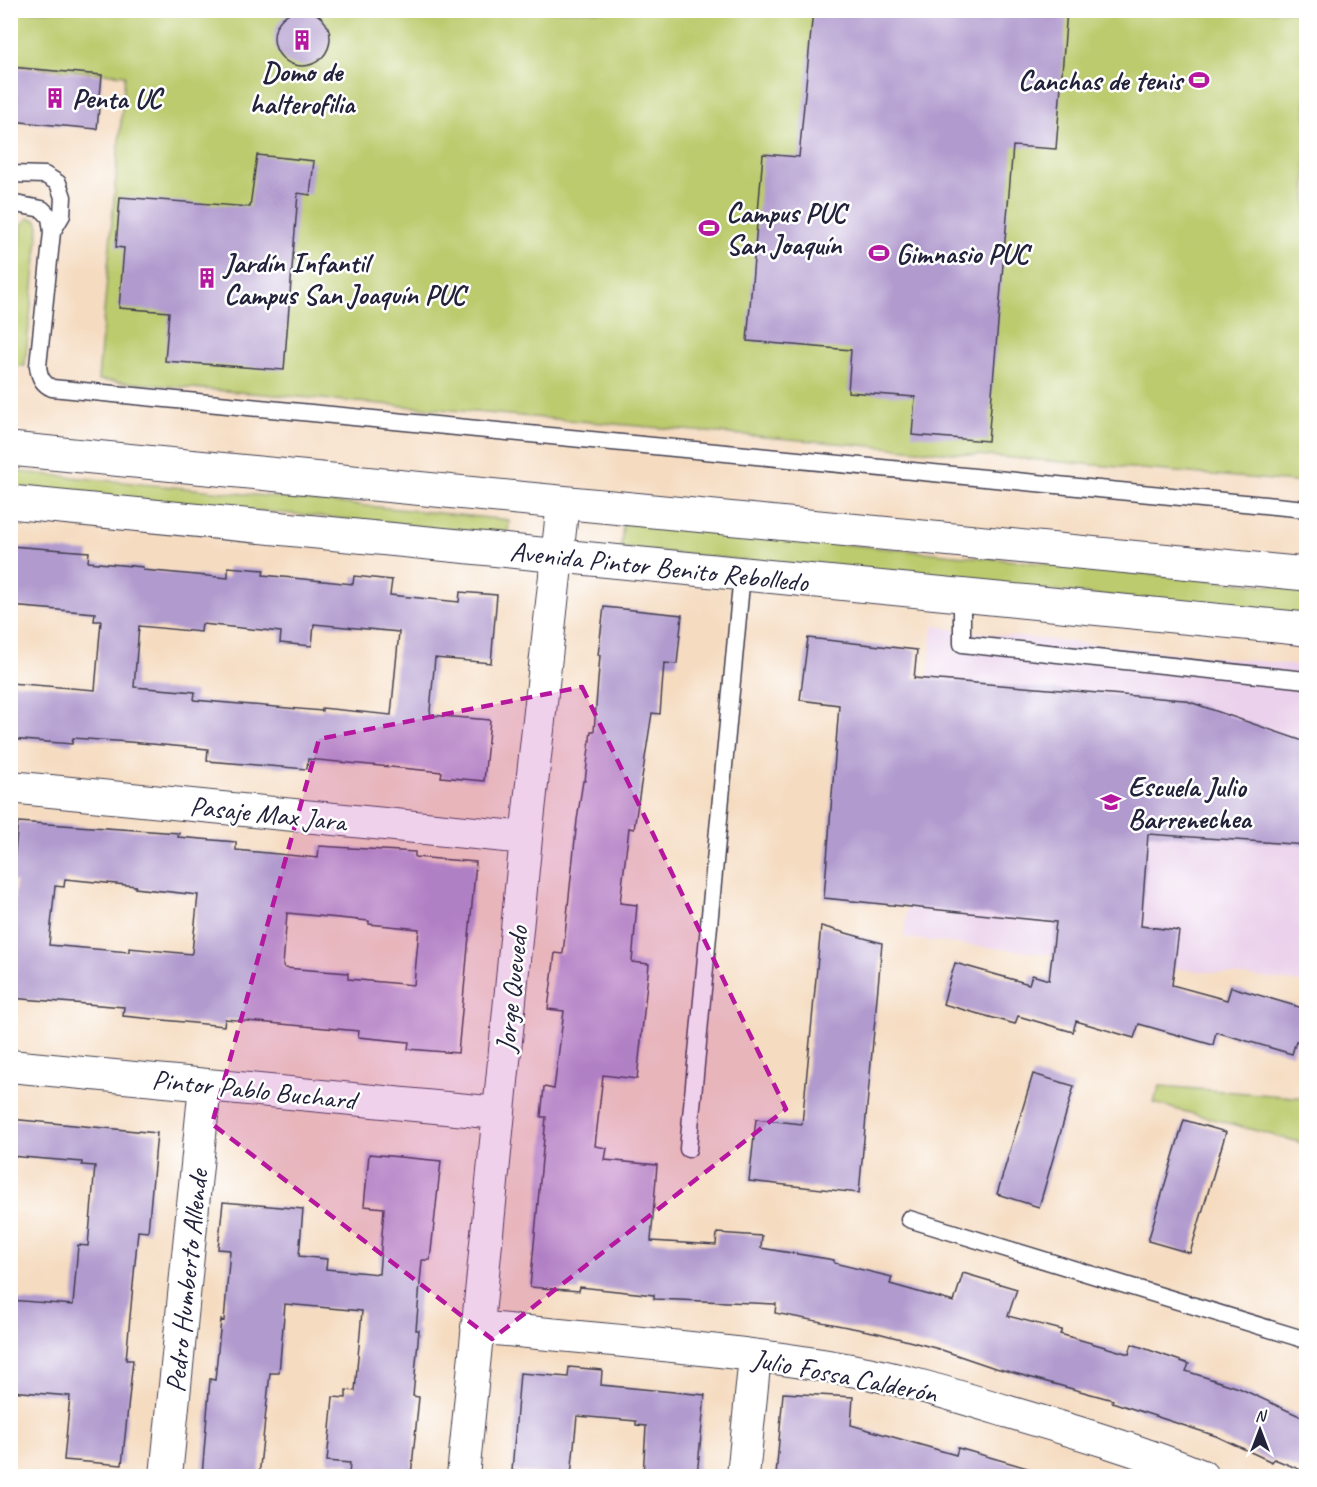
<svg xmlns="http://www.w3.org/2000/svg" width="1317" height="1487" viewBox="0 0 1317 1487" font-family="Caveat,sans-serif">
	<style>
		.built { fill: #ebd1eb }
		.green { fill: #bccb6d; stroke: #6f7654; stroke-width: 1.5 }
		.building { fill: #b09ace; fill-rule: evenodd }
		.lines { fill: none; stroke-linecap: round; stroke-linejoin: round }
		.service-casing { stroke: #423e4f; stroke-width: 19 }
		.minor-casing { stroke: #423e4f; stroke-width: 34 }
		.tertiary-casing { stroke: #423e4f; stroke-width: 35 }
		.service { stroke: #fff; stroke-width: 16 }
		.minor { stroke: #fff; stroke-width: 32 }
		.tertiary { stroke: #fff; stroke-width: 33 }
		.marked { fill: #b5179e; fill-opacity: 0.2; stroke: #b5179e; stroke-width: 4.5; stroke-dasharray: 12 8; stroke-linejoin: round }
		.labels { text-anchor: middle; stroke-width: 5; stroke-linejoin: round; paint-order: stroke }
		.poi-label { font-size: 28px; font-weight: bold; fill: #22223b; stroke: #fff; text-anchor: start }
		.street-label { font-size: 28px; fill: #22223b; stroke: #fff }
	</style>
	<rect width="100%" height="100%" fill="#fff"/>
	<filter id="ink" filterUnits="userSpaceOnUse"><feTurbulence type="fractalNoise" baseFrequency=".0167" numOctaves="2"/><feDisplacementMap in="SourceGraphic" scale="12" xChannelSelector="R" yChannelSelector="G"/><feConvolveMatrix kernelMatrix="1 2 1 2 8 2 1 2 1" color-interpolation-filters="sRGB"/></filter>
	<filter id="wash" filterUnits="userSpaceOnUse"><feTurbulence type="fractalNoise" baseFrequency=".008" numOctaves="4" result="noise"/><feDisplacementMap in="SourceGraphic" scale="24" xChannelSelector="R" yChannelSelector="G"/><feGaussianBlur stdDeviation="1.35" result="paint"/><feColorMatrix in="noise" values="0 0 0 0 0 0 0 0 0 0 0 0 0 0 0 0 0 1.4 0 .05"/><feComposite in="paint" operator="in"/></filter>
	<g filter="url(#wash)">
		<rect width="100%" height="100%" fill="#f5dcc1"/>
		<!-- built -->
		<path class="built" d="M933,625l28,6 345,35v317l-402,-45z"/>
		<!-- green -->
		<path class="green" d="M10,11h1296v472l-1208,-103 27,-305 -114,-10z
			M28,218l9,2 2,7 -14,139 -14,-1v-25l11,-115z
			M10,471l499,49 -1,15 -497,-48z
			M623,523l683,66v27l-685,-68z
			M1160,1086l146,12v46l-153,-41z"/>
		<g id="blocks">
			<!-- building -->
			<path class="building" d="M274 38a28 28 0 1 1 56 0a28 28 0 1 1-56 0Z
				M813,10h254l-11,139 -43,-3 -25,295 -76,-6 3,-38 -67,-5 3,-42 -104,-9 16,-187 36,3z
				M10,67l92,8 -5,54 -87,-8z
				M257,155l57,6 -4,34 -12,-2 -14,177 -119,-9 4,-49 -50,-4 5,-60 -8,-1 4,-50 130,10z
				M10,546l79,6 -1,10 55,5v3l85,8v-11l36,3 -1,5 90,9 1,-8 38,4 -2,15 69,7 1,-10 37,3 -6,68 -56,-5 -5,53 1,4 59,5 -6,61 -43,-4 1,-5 -134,-13 -1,10 -100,-8 1,-12 -79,-7 -56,-4 -1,6 -62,-5v-56l85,7 6,-69h-7l1,-8 -85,-7zM202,624l79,8 -1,11 32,3 2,-22 85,8 -8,83 -69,-7v3l-128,-11 1,-8 -61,-5 5,-61 62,6z
				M604,607l78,8 -5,49 -13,-1 -4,51 -8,-1 -18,116 -5,-1 -9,75 17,2 -5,57 17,2 -12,115 -34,-4 -8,71 12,2 -2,12 52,5 -6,76 65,4 1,-12 45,3 -1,12 73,12v3l58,14 -2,7 64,18 9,-29 54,16 -9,27 54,14 -2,4 69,20 3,-10 57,20 -3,7 53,17 67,31v53l-32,-13 -2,3 -56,-26 -104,-34 1,-2 -121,-33 -53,-18 -61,-16 -103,-20 1,-9 -122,-5v-4l-74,-8 -1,4 -49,-4 16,-170h-5l3,-30 10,2 10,-78 -16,-2 7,-56 8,1 14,-134 6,-39h2l6,-50h3l6,-76h-2z
				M808,638l109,12 -3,28 270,22 122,42v103l-158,-11 -7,92 38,5 -7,54 55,15 4,-13 75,22v35l-10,-3 -4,13 -76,-22 -3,13 -74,-21 -5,14 -58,-17 -3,11 -55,-16 -3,8 -72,-20 12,-41 74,21 3,-9 17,5 7,-58 -232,-24 15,-193 -39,-5z
				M18,822l161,11 -1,4 58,5v8l82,8 1,-12 96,6v5l61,5 -18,191 -50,-4 1,-7 -51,-5 1,-6 -134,-12 -1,7 -101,-10 1,-9 -114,-9v-59l6,-57h-4zM65,879l71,7 -1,2 63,7 -6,57 -1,2 -62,-6v4l-80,-7 6,-59 9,1zM287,913l82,8v3l50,5 -5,56 -66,-6v-6l-63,-5 -2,-2z
				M821,926l61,17 -23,250 -110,-12 7,-62 46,5z
				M1033,1074l41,12 -35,121 -42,-13z
				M10,1119l147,14 -9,99 -10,-1 -12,129h7l-11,105 -58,-5 6,-64 -60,-5v-91l63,5 5,-60 10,1 7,-80 -13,-1v-3l-72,-6z
				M1184,1120l42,12 -36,121 -42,-12z
				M369,1154l72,7 -11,99h-8l-6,70h3l-6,66 6,1 -8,79h-62l1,-13 -23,-2 6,-64 13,1v-8l9,1 7,-80 -77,-7 -6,69h-9l-11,103h-57l8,-97 5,1 6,-60 3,1 6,-71 -12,-1 5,-47 80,7 -4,47 28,3 -1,10 53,5 5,-66 -20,-2z
				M569,1367l33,3 -1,15 104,10 -8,81h-54l3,-50 -10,-1v-4l-59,-5 -6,60 -59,-5 8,-98 48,4z
				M783,1393l70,4 -2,28 105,30 2,-7 73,21 -1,7h-254z"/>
		</g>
	</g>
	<g filter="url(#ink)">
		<use href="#blocks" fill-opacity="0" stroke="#423e4f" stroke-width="1.5"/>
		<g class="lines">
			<!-- service casing -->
			<g class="service-casing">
				<path id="service" d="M10,174l35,1 13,8 5,14 -1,18 -10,17
					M10,203l32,6 8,8 2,15 -14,134c1,10 4,18 14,22l1254,121
					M962,596v48l344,36
					M688,1149l54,-575
					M909,1219l397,121"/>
			</g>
			<!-- minor casing -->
			<g class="minor-casing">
				<path id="minor" d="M10,787l516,51
					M10,1066l488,47
					M477,1327c125,13 251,21 374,43 52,9 106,26 158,42 65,19 130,38 193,64
					M166,1476l39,-391
					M463,1476l63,-638 37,-335
					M743,1476l12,-120"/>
			</g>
			<!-- tertiary casing -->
			<g class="tertiary-casing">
				<path id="tertiary" d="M10,449l1296,125
					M10,502l1296,127"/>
			</g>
			<!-- service -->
			<use href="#service" class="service"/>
			<!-- minor -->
			<use href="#minor" class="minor"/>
			<!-- tertiary -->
			<use href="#tertiary" class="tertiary"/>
		</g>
	</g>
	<!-- marked area -->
	<path class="marked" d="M582,687l204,422 -294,230 -280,-215 107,-385z"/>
	<!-- icons -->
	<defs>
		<g id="building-bare" transform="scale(1.62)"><path d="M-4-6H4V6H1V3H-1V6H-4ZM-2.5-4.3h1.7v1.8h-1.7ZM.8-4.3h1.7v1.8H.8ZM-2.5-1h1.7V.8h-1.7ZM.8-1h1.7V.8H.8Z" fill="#b5179e" stroke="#fff" stroke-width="2.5" paint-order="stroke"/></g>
		<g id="stadium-bare" transform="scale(1.62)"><path d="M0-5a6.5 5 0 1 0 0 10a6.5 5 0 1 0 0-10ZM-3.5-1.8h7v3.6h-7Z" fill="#b5179e" stroke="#fff" stroke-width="2.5" paint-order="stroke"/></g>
		<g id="school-bare" transform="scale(1.62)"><path d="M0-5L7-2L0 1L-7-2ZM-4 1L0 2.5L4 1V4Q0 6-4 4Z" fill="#b5179e" stroke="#fff" stroke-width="2.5" paint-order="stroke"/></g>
	</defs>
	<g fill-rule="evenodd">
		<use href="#building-bare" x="302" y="40"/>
		<use href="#stadium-bare" x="1199" y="80"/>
		<use href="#building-bare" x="55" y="98"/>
		<use href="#stadium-bare" x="709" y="228"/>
		<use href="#stadium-bare" x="879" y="253"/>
		<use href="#building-bare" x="207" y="278"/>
		<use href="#school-bare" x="1111" y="802"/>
	</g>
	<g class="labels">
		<!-- poi labels -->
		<g class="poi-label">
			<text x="302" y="81" text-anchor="middle">Domo de<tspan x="302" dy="32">halterofilia</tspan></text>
			<text x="1182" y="90" text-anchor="end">Canchas de tenis</text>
			<text x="72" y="108">Penta UC</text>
			<text x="726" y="222">Campus PUC<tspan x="726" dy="32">San Joaquín</tspan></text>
			<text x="896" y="263">Gimnasio PUC</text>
			<text x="224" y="272">Jardín Infantil<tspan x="224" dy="32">Campus San Joaquín PUC</tspan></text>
			<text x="1128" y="796">Escuela Julio<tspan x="1128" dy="32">Barrenechea</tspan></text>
		</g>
		<!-- street labels -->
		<g class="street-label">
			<text transform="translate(659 566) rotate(6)" y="10">Avenida Pintor Benito Rebolledo</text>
			<text transform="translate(268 813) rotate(6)" y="10">Pasaje Max Jara</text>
			<text transform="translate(511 989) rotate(-84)" y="10">Jorge Quevedo</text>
			<text transform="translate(254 1089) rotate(6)" y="10">Pintor Pablo Buchard</text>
			<text transform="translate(186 1281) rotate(-84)" y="10">Pedro Humberto Allende</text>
			<text transform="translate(845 1375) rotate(11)" y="10">Julio Fossa Calderón</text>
		</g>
	</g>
	<!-- margin -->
	<rect width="1317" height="1487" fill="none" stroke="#fff" stroke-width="36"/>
	<!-- north arrow -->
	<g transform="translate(1260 1430)" stroke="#ffffff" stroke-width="4.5" paint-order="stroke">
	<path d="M0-4.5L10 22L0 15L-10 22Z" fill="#22223b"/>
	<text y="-9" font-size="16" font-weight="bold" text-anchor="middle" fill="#22223b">N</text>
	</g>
</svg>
